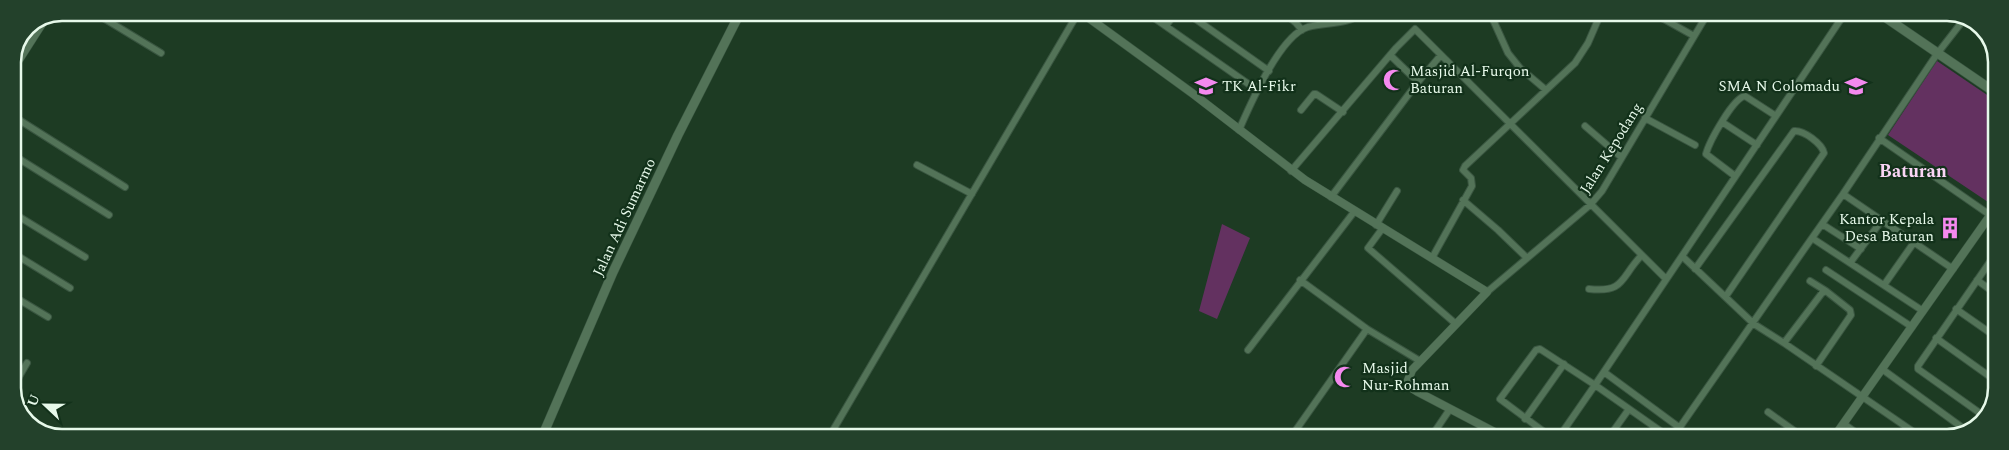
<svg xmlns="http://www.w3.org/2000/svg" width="2009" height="450" viewBox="0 0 2009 450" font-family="Spectral,serif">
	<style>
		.green { fill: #633160 }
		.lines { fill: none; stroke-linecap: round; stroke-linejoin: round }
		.minor-casing { stroke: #3a5641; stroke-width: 8 }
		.tertiary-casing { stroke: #3a5641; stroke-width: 9 }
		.secondary-casing { stroke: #3a5641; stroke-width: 10 }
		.minor { stroke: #537358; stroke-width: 6 }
		.tertiary { stroke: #537358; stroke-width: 8 }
		.secondary { stroke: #537358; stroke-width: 9 }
		.labels { text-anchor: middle; stroke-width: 4.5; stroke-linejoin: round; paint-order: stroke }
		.poi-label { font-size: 15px; fill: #e7f9ea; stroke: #12311a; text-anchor: start }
		.street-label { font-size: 15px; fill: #e7f9ea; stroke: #12311a }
		.quarter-label { font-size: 18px; font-weight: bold; fill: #fad5f6; stroke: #12311a }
		.rim { fill: none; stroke: #e7f9ea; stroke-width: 2.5 }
	</style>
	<rect width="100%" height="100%" fill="#1d3b23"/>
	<!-- green -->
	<path class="green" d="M1937,61l59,40v96l-5,7 -103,-69z
		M1222,224l28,14 -33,81 -18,-8z"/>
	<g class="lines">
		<!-- minor casing -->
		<g class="minor-casing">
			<path id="minor" d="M95,13l66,40
				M1147,13l110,77
				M1187,13l82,58
				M1284,13l12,10 6,7
				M1490,13l18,40 12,15 26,22
				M1653,13l41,23
				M1166,26l9,-13
				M1390,55l28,27
				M1301,110l13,-16h2l27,18
				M13,116l112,71
				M1776,116l69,-103
				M1645,118l50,27
				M1722,122l35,23
				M1585,126l36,31
				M1239,130c11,-25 41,-95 69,-103 20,-5 38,-2 55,-14
				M1879,138l111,77
				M13,155l96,60
				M917,165l55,29
				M1291,171l105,-123 19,-19 251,250
				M1843,194l94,-140 28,-36
				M1331,197l87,-115 23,-27
				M1463,200l35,30 29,28
				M13,213l72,44
				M1822,224l39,25
				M1376,225l21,-34
				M1382,229l-14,19 88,76
				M1812,238l31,-44 110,75
				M13,253l57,35
				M1682,256l94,-140 -31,-20c-12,2 -36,46 -39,58l29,22
				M1432,258l40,-72 -1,-8 -8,-8 2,-4 110,-103 13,-20 13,-30
				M1850,263l32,-43
				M1695,269l99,-138c10,-1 28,13 30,22l-98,143
				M1826,270l86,57
				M1300,280l67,49 53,32
				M1977,280l19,14
				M1810,281l16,10
				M1884,285l31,-44
				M1589,289c36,4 31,-11 52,-33
				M1487,292l103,-87 12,-14 106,-178
				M13,296l35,21
				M1956,309l40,28
				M1936,338l60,43
				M1784,343l38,-50 4,-2 24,19 1,5 -35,51
				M1248,350l106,-138
				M1882,369l85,62
				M1604,372l76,56
				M13,387l14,-24
				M1768,412l35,25
				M1984,416l-66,-47v-3l78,-113
				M1525,419l39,-55
				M1844,424l18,13
				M829,437l249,-424
				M1291,437l76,-108
				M1431,437l19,-28
				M1551,437l-51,-38 36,-49 4,-1 55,36 -36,52
				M1609,437l20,-28
				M1669,437l-74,-52 87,-129 72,68 30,19 137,94
				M1673,437l139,-199 111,73"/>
		</g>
		<!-- tertiary casing -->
		<g class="tertiary-casing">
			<path id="tertiary" d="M1082,13l110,80 113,87 182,112 -75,78 -5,13 3,4 8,5 86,45
				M13,69l32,-50
				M1834,437l162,-230"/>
		</g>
		<!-- secondary casing -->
		<g class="secondary-casing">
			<path id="secondary" d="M1879,13l117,80
				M542,437l71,-165 65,-137 62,-122"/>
		</g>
		<!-- minor -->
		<use href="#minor" class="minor"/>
		<!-- tertiary -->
		<use href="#tertiary" class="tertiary"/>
		<!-- secondary -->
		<use href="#secondary" class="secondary"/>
	</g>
	<!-- icons -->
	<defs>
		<g id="mosque-bare" transform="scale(1.725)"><path d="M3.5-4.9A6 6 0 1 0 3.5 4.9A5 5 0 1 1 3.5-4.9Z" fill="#f589ef" stroke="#12311a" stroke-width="2.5" paint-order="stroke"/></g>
		<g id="school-bare" transform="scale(1.725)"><path d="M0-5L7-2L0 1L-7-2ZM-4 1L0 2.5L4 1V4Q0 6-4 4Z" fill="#f589ef" stroke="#12311a" stroke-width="2.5" paint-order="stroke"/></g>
		<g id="building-bare" transform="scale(1.725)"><path d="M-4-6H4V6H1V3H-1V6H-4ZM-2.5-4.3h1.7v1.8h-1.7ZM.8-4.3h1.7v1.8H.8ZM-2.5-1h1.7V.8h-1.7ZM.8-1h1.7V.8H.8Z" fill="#f589ef" stroke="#12311a" stroke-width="2.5" paint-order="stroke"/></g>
	</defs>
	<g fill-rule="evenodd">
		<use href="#mosque-bare" x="1394" y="80"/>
		<use href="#school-bare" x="1206" y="86"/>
		<use href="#school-bare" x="1856" y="86"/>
		<use href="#building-bare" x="1950" y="228"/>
		<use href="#mosque-bare" x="1345" y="377"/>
	</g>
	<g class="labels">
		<!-- poi labels -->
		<g class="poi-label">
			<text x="1410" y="76">Masjid Al-Furqon<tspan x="1410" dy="17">Baturan</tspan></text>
			<text x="1222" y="91">TK Al-Fikr</text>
			<text x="1840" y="91" text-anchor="end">SMA N Colomadu</text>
			<text x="1934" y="224" text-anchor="end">Kantor Kepala<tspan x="1934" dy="17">Desa Baturan</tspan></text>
			<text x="1362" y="373">Masjid<tspan x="1362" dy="17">Nur-Rohman</tspan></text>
		</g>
		<!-- street labels -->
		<g class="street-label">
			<text transform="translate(1611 148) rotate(-58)" y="5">Jalan Kepodang</text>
			<text transform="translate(624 217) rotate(-65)" y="5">Jalan Adi Sumarmo</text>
		</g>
		<!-- quarter labels -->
		<g class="quarter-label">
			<text x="1913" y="177">Baturan</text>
		</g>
	</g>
	<!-- crop -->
	<path d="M0 0H2009V450H0ZM62 21H1947A41 41 0 0 1 1988 62V388A41 41 0 0 1 1947 429H62A41 41 0 0 1 21 388V62A41 41 0 0 1 62 21Z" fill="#23412b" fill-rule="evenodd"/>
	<path class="rim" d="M62 21H1947A41 41 0 0 1 1988 62V388A41 41 0 0 1 1947 429H62A41 41 0 0 1 21 388V62A41 41 0 0 1 62 21Z"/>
	<!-- north arrow -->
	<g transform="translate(45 405) rotate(292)" stroke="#12311a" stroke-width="4" paint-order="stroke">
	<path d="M0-4L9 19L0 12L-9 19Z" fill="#e7f9ea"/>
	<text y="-8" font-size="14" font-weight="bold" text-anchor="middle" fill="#e7f9ea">U</text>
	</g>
</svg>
